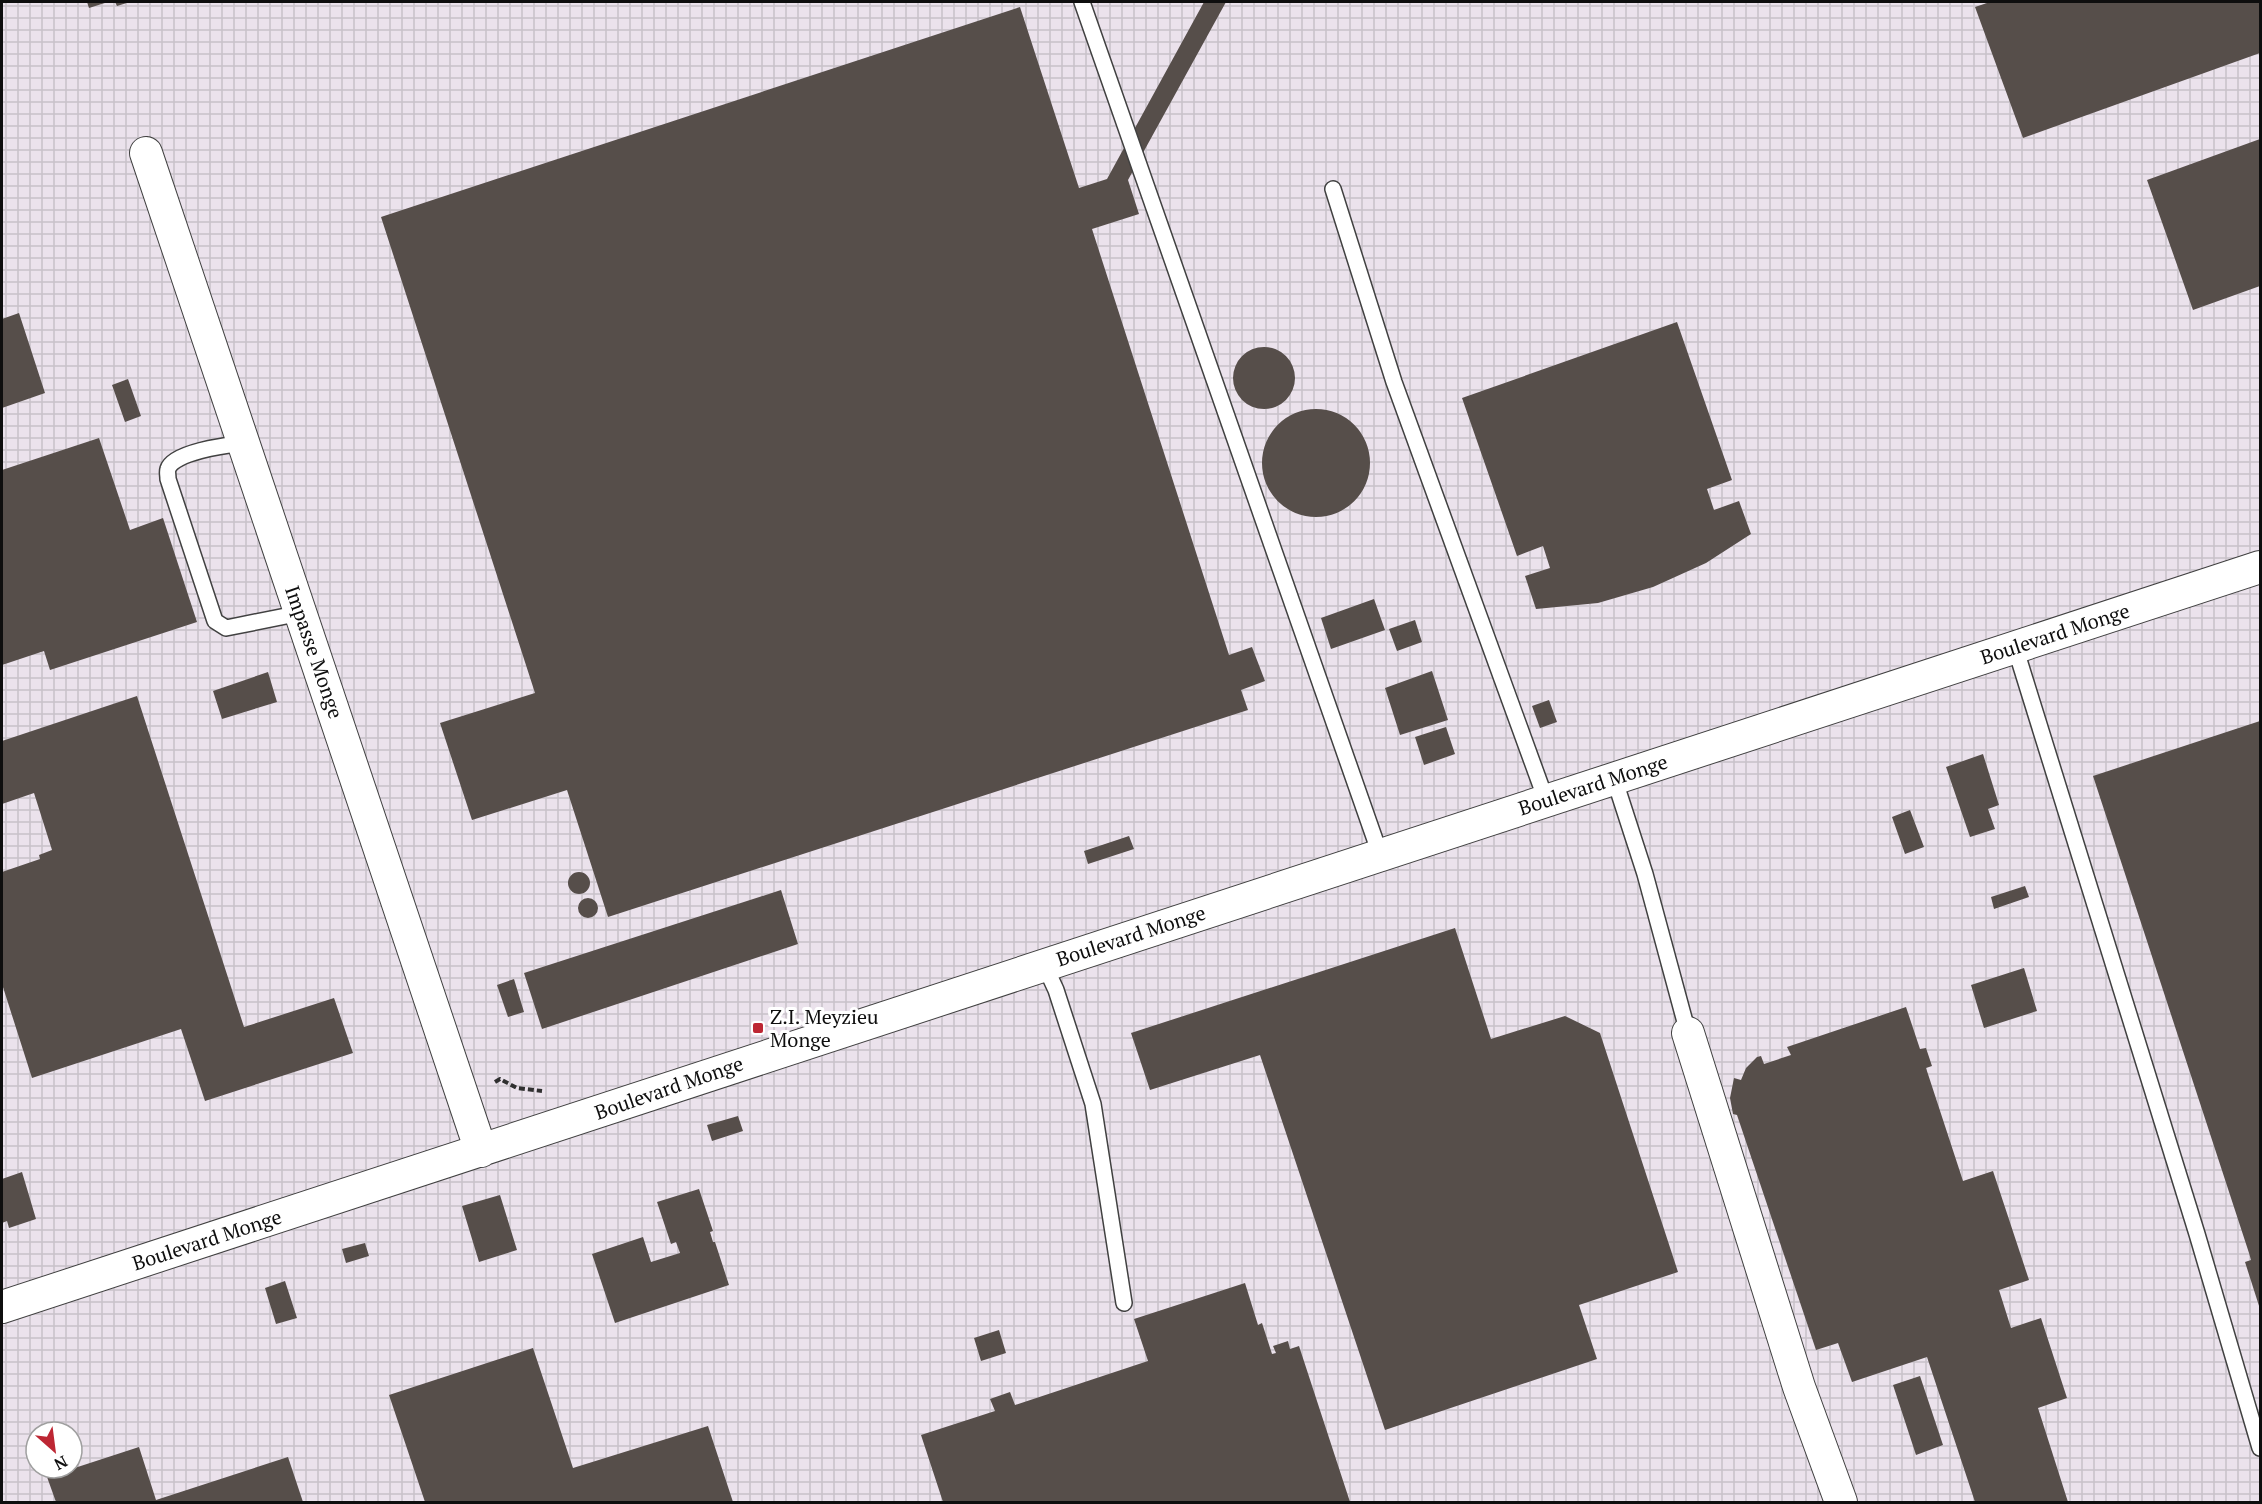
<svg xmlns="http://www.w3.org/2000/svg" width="2262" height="1504" viewBox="0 0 2262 1504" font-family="'PT Serif',serif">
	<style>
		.industrial { fill: url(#industrial-grid); fill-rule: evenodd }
		.building { fill: #564e4a }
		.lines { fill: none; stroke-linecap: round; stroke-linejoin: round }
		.service-casing { stroke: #414141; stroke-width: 18 }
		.minor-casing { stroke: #414141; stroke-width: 34 }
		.path { stroke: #303030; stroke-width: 4; stroke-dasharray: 6 3; stroke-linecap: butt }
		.service { stroke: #fff; stroke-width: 15 }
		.minor { stroke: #fff; stroke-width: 32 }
		.poi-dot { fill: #bd2633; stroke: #fff; stroke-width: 2 }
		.labels { text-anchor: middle; stroke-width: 6; stroke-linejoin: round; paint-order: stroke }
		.street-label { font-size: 20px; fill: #0e0e0e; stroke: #fff }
		.poi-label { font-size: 20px; fill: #0e0e0e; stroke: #fff; text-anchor: start }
	</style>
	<defs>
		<pattern id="industrial-grid" width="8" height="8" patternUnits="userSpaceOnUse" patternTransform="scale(1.5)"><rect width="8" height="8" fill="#ebe2ec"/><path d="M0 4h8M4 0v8" fill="none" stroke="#c8c1c9"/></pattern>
	</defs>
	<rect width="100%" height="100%" fill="#fffbee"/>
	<!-- industrial -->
	<path class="industrial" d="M2,2h2258v1500h-2258zM36,1432h36v36h-36z"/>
	<!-- building -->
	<path class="building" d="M87,2h21l-19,6z
		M115,2h15l-13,4z
		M1204,2h22l-98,178 11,34 -47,15 137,426 23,-8 13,34 -24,9 7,20 -640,207 -41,-127 -95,30 -32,-97 95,-30 -154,-476 639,-210 59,181 28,-9z
		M1990,2h270v51l-237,85 -48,-131z
		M2260,139v147l-67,24 -46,-130z
		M19,313l26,80 -43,15v-89z
		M1677,322l55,158 -25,9 7,21 25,-9 12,33 -45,29 -53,24 -55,16 -62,6 -11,-33 25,-8 -7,-22 -26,10 -55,-158z
		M1233 378a31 31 0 1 1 62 0a31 31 0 1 1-62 0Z
		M128,379l13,37 -16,6 -13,-37z
		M1262 463a54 54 0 1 1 108 0a54 54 0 1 1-108 0Z
		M99,438l31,92 33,-12 34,104 -147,48 -6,-19 -42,14v-195z
		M1374,599l11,31 -54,19 -10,-31z
		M1415,620l7,22 -25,9 -8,-22z
		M1432,671l16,49 -48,15 -15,-47z
		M268,672l9,30 -55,17 -9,-28z
		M137,696l107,331 90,-29 19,55 -148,48 -24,-72 -149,49 -30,-94v-112l38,-13 -1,-4 13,-5 -18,-57 -32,11v-63z
		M1549,700l8,22 -17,6 -8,-22z
		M2260,721v588l-15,-47 6,-2 -2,-7 -156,-477z
		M1446,727l9,27 -31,11 -9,-28z
		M1983,754l16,51 -11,4 7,20 -25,8 -24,-70z
		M1910,810l14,37 -19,7 -13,-37z
		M1129,836l5,13 -46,15 -4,-13z
		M568 883a11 11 0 1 1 22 0a11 11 0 1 1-22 0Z
		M2025,886l4,11 -35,12 -3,-12z
		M781,890l17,54 -256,85 -18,-56z
		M578 908a10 10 0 1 1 20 0a10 10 0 1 1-20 0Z
		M1455,928l36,111 74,-23 35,17 78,239 -99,33 18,54 -212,71 -125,-375 -110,35 -19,-57z
		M2024,968l13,43 -53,17 -13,-43z
		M514,979l10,33 -16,5 -11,-32z
		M1906,1007l14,42 6,-1 6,18 -6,2 37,113 30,-10 36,109 -30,10 12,38 30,-10 26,80 -29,10 30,94h-93l-48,-145 -75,25 -14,-39 -22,7 -79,-235 -4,-1 -3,-16 4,-20 7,2 5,-12 11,-11 4,-1 3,8 27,-9 -4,-8z
		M738,1116l5,15 -31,10 -5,-16z
		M22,1172l14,47 -27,9 -2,-7 -5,2v-44z
		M699,1189l14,42 -3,1 3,10h2l14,43 -114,38 -23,-69 51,-17 8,25 29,-9 -4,-11 -5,2 -14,-42z
		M500,1195l17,55 -38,12 -17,-56z
		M365,1243l4,13 -23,7 -4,-14z
		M285,1281l12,37 -21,6 -11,-36z
		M1245,1283l13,42 4,-2 10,31 4,-1 -3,-7 15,-5 2,8 9,-3 51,156h-407l-22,-67 74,-24 -5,-12 20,-7 5,13 133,-44 -14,-42z
		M999,1330l7,23 -25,8 -7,-23z
		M533,1348l40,120 135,-42 25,76h-308l-36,-107z
		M1920,1376l23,69 -27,10 -23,-70z
		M139,1447l17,53 132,-43 15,45h-247l-9,-25z"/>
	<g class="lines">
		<!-- service casing -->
		<g class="service-casing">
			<path id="service" d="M1082,2l298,852
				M1333,189l61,193 152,418
				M243,443c-15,2 -70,9 -75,26 -1,3 0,6 0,10l47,142 11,7 75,-15
				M2015,647l182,587 63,214
				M1614,778l31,96 43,159
				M1044,964l12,26 37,114 31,199"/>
		</g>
		<!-- minor casing -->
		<g class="minor-casing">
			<path id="minor" d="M146,153l335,998
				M1688,1033l111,354 42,115
				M2,1307l2258,-740"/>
		</g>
		<!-- path -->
		<path class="path" d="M495,1082l5,-3 17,9 25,3"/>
		<!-- service -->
		<use href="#service" class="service"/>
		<!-- minor -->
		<use href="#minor" class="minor"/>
	</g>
	<!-- markers -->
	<rect class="poi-dot" x="752" y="1022" width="12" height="12" rx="3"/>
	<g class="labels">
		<!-- street labels -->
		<g class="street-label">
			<text transform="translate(2055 634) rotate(-18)" y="7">Boulevard Monge</text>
			<text transform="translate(314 652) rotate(71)" y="7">Impasse Monge</text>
			<text transform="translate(1593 785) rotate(-18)" y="7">Boulevard Monge</text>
			<text transform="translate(1131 936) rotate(-18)" y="7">Boulevard Monge</text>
			<text transform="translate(669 1088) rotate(-19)" y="7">Boulevard Monge</text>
			<text transform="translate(207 1240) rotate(-18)" y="7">Boulevard Monge</text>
		</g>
		<!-- poi labels -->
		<g class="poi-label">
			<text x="770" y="1024">Z.I. Meyzieu<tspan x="770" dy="23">Monge</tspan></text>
		</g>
	</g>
	<!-- border -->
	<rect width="2262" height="1504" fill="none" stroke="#0e0e0e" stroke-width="6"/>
	<!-- north arrow -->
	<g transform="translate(54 1450) rotate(152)"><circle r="28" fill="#ffffff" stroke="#9f9f9f" stroke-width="1.5"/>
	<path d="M0-4.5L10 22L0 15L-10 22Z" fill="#bd2633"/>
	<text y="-9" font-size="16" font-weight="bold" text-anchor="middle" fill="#0e0e0e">N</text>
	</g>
</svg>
